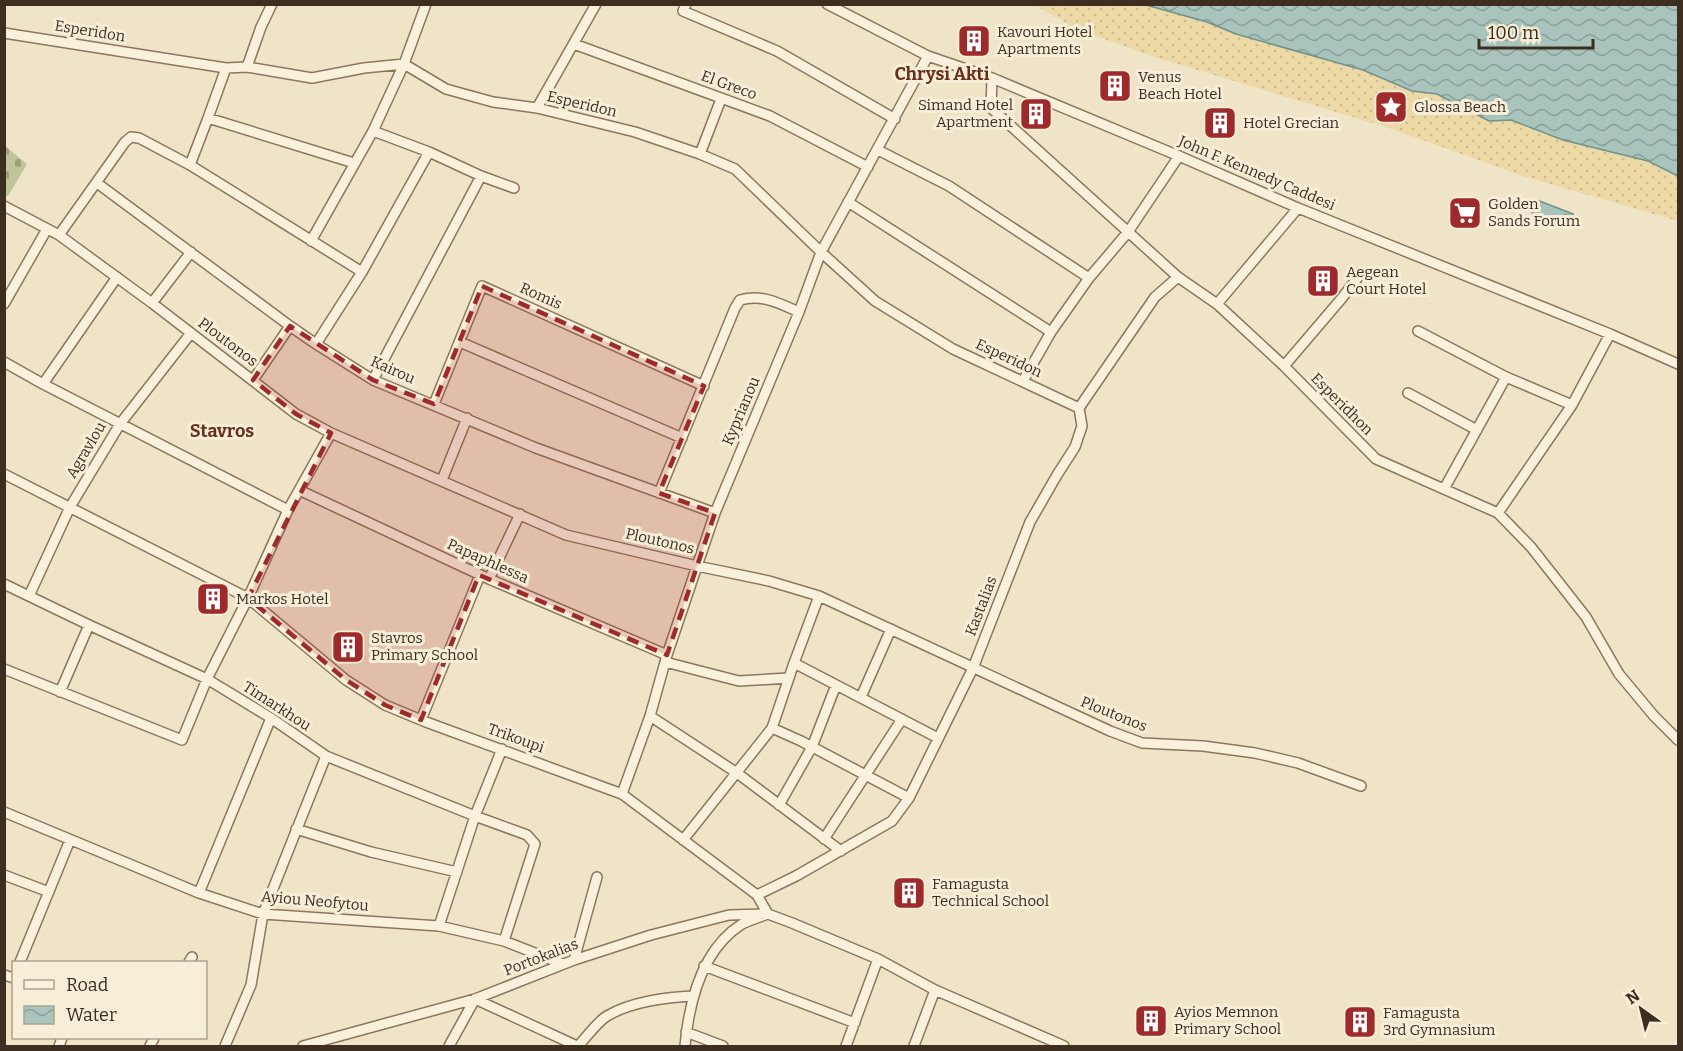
<svg xmlns="http://www.w3.org/2000/svg" width="1683" height="1051" viewBox="0 0 1683 1051" font-family="Bitter,serif">
	<style>
		.sand { fill: url(#sand-dots) }
		.cemetery { fill: url(#cemetery-stones) }
		.water { fill: url(#water-waves); stroke: #6f938a; stroke-width: 1.5 }
		.lines { fill: none; stroke-linecap: round; stroke-linejoin: round }
		.minor-casing { stroke: #8d765c; stroke-width: 12 }
		.minor { stroke: #faf1dc; stroke-width: 9 }
		.marked { fill: #9e2a2b; fill-opacity: 0.2; stroke: #9e2a2b; stroke-width: 4.5; stroke-dasharray: 12 8; stroke-linejoin: round }
		.labels { text-anchor: middle; stroke-width: 6; stroke-linejoin: round; paint-order: stroke }
		.street-label { font-size: 15px; fill: #3d2e20; stroke: #f7eed8 }
		.poi-label { font-size: 15px; fill: #3d2e20; stroke: #f7eed8; text-anchor: start }
		.quarter-label { font-size: 18px; font-weight: bold; fill: #6b2e1e; stroke: #f7eed8 }
	</style>
	<defs>
		<pattern id="sand-dots" width="8" height="8" patternUnits="userSpaceOnUse" patternTransform="scale(1.5)"><rect width="8" height="8" fill="#ecd9a5"/><path d="M2 2h.1M6 6h.1" fill="none" stroke="#cbbb8e" stroke-width="1.8" stroke-linecap="round"/></pattern>
		<pattern id="cemetery-stones" width="16" height="16" patternUnits="userSpaceOnUse" patternTransform="scale(1.5)"><rect width="16" height="16" fill="#bfc49a"/><path d="M2 7V4a2 2 0 0 1 4 0v3zM10 15v-3a2 2 0 0 1 4 0v3z" fill="#9ca07d"/></pattern>
		<pattern id="water-waves" width="16" height="10" patternUnits="userSpaceOnUse" patternTransform="scale(1.5)"><rect width="16" height="10" fill="#a9c4bc"/><path d="M0 5q4-4 8 0t8 0" fill="none" stroke="#8ba098"/></pattern>
	</defs>
	<rect width="100%" height="100%" fill="#f0e4c8"/>
	<!-- sand -->
	<path class="sand" d="M1035,5h111l61,17 29,12 127,36 49,21 25,3 52,27 22,-1 52,20 85,21 30,15v45l-155,-45 -134,-48 -234,-71 -78,-28z"/>
	<!-- cemetery -->
	<path class="cemetery" d="M5,146l22,18 -19,32 -3,-1z"/>
	<!-- water -->
	<path class="water" d="M1146,5h532v171l-30,-15 -85,-21 -52,-20 -22,1 -52,-27 -25,-3 -49,-21 -127,-36 -29,-12z
		M1537,200l36,14 -6,14 -35,-14z"/>
	<g class="lines">
		<!-- minor casing -->
		<g class="minor-casing">
			<path id="minor" d="M686,4l-3,7 94,40 118,68
				M827,4l101,52 64,22 187,78 119,52 312,126 68,30
				M4,33l222,35 21,-1 65,11 52,-10 40,-4 42,25 47,13 44,6 98,24 65,22 35,15 86,83 54,49 78,48 126,59
				M574,44l196,72 98,51
				M247,67l14,-40 11,-23
				M226,68l-18,50 146,45
				M992,78l-1,30 187,169 39,27 67,62 92,93 122,54 33,34 55,70 33,57 35,42 24,24
				M537,108l59,-104
				M373,131l56,21 52,24 33,12
				M878,150l71,36 140,92
				M700,154l21,-55
				M190,165l18,-47
				M97,183l193,143 26,18 57,36 163,68 179,65
				M848,202l203,130
				M4,206l55,29 93,68 144,111 35,19 235,102 131,31 72,15 50,15 291,135 32,12 61,3 52,7 43,10 63,23
				M59,235l66,-93 6,-5 8,1 51,27 172,107
				M311,241l62,-110 31,-67 22,-60
				M152,303l39,-51
				M4,304l43,-75
				M1217,304l81,-96
				M1418,331l88,46 66,28
				M460,342l222,96
				M316,344l46,-72 67,-120
				M4,362l39,22 245,126
				M1284,366l58,-68 17,-22
				M253,380l37,-54
				M373,380l108,-204
				M1023,381l28,-49 38,-54 39,-46 51,-76
				M43,384l74,-107
				M1408,393l69,37
				M434,404l48,-118 222,100
				M4,474l244,124 98,82 39,25 41,17 196,72 135,101 11,19c-8,3 -18,6 -26,10 -41,26 -53,78 -57,122
				M442,480l25,-62
				M1444,489l62,-112
				M299,490l190,89 178,76
				M659,493l76,-185 5,-8c23,-6 38,3 59,12
				M1498,513l74,-108 38,-71
				M489,579l31,-65
				M4,584l85,41 118,54 64,39 55,38 149,60 52,19 8,9 -31,97
				M29,596l41,-89 50,-83 71,-91
				M665,662l74,19 50,-3
				M794,663l144,75
				M4,669l178,71 25,-61 41,-81 40,-88 43,-77
				M60,692l29,-67
				M861,697l30,-68
				M650,716l87,57 104,78
				M421,720l59,-145
				M772,728l29,13 108,57
				M622,794l28,-78 17,-61 48,-142 84,-201 22,-60 107,-196
				M779,805l33,-58 24,-62
				M4,812l195,81 64,21 176,12 65,15 59,23
				M296,829l75,23 86,20
				M824,839l78,-120
				M683,840l89,-112 22,-65 25,-67
				M4,875l45,17
				M199,893l72,-175
				M757,895l39,-19 96,-55 17,-23 64,-130 57,-146 27,-47 18,-28 7,-21 -3,-18 76,-111 23,-20
				M439,926l36,-110 27,-67
				M574,960l23,-83
				M20,962l50,-122
				M189,962l3,-5
				M704,966l151,57
				M4,975l10,3
				M686,1032l37,14
				M59,1046l3,-8
				M150,1046l4,-8
				M225,1046l26,-61 12,-71 63,-158
				M303,1046l172,-47 99,-39 77,-25 78,-20 39,-1 24,9 86,36 57,31 129,56
				M449,1046l26,-47 102,47
				M578,1046c8,-8 19,-24 29,-30 23,-14 60,-19 86,-20
				M846,1046l32,-87
				M914,1046l21,-56"/>
		</g>
		<!-- minor -->
		<use href="#minor" class="minor"/>
	</g>
	<!-- marked area -->
	<path class="marked" d="M482,286l222,100 -45,107 56,20 -48,142 -188,-80 -58,145 -36,-15 -39,-25 -98,-82 83,-165 -35,-19 -43,-34 37,-54 83,54 61,24z"/>
	<!-- icons -->
	<defs>
		<g id="building-square" transform="scale(1.725)"><rect x="-9" y="-9" width="18" height="18" rx="4" fill="#9e2a2b" stroke="#f7eed8"/><path d="M-4-6H4V6H1V3H-1V6H-4ZM-2.5-4.3h1.7v1.8h-1.7ZM.8-4.3h1.7v1.8H.8ZM-2.5-1h1.7V.8h-1.7ZM.8-1h1.7V.8H.8Z" fill="#fff"/></g>
		<g id="sight-square" transform="scale(1.725)"><rect x="-9" y="-9" width="18" height="18" rx="4" fill="#9e2a2b" stroke="#f7eed8"/><path d="M0-6L1.8-2.2L6-1.7L2.9 1.2L3.7 5.4L0 3.3L-3.7 5.4L-2.9 1.2L-6-1.7L-1.8-2.2Z" fill="#fff"/></g>
		<g id="supermarket-square" transform="scale(1.725)"><rect x="-9" y="-9" width="18" height="18" rx="4" fill="#9e2a2b" stroke="#f7eed8"/><path d="M-6-5.5h2.5l.6 2H6L4.5 2H-2.5L-4.4-4H-6ZM-1.5 3.2a1.3 1.3 0 1 0 .1 0ZM3 3.2a1.3 1.3 0 1 0 .1 0Z" fill="#fff"/></g>
	</defs>
	<g fill-rule="evenodd">
		<use href="#building-square" x="974" y="41"/>
		<use href="#building-square" x="1115" y="86"/>
		<use href="#sight-square" x="1391" y="107"/>
		<use href="#building-square" x="1036" y="114"/>
		<use href="#building-square" x="1220" y="123"/>
		<use href="#supermarket-square" x="1465" y="213"/>
		<use href="#building-square" x="1323" y="281"/>
		<use href="#building-square" x="213" y="599"/>
		<use href="#building-square" x="348" y="647"/>
		<use href="#building-square" x="909" y="893"/>
		<use href="#building-square" x="1151" y="1021"/>
		<use href="#building-square" x="1360" y="1022"/>
	</g>
	<g class="labels">
		<!-- street labels -->
		<g class="street-label">
			<text transform="translate(90 31) rotate(9)" y="5">Esperidon</text>
			<text transform="translate(729 85) rotate(20)" y="5">El Greco</text>
			<text transform="translate(582 104) rotate(13)" y="5">Esperidon</text>
			<text transform="translate(1257 173) rotate(23)" y="5">John F. Kennedy Caddesi</text>
			<text transform="translate(541 296) rotate(24)" y="5">Romis</text>
			<text transform="translate(228 342) rotate(37)" y="5">Ploutonos</text>
			<text transform="translate(1009 358) rotate(25)" y="5">Esperidon</text>
			<text transform="translate(393 370) rotate(24)" y="5">Kairou</text>
			<text transform="translate(1342 404) rotate(45)" y="5">Esperidhon</text>
			<text transform="translate(741 411) rotate(-67)" y="5">Kyprianou</text>
			<text transform="translate(86 450) rotate(-59)" y="5">Agravlou</text>
			<text transform="translate(660 541) rotate(13)" y="5">Ploutonos</text>
			<text transform="translate(488 561) rotate(24)" y="5">Papaphlessa</text>
			<text transform="translate(981 606) rotate(-69)" y="5">Kastalias</text>
			<text transform="translate(277 706) rotate(33)" y="5">Timarkhou</text>
			<text transform="translate(1114 714) rotate(22)" y="5">Ploutonos</text>
			<text transform="translate(516 738) rotate(20)" y="5">Trikoupi</text>
			<text transform="translate(315 901) rotate(5)" y="5">Ayiou Neofytou</text>
			<text transform="translate(541 957) rotate(-21)" y="5">Portokalias</text>
		</g>
		<!-- poi labels -->
		<g class="poi-label">
			<text x="997" y="37">Kavouri Hotel<tspan x="997" dy="17">Apartments</tspan></text>
			<text x="1138" y="82">Venus<tspan x="1138" dy="17">Beach Hotel</tspan></text>
			<text x="1013" y="110" text-anchor="end">Simand Hotel<tspan x="1013" dy="17">Apartment</tspan></text>
			<text x="1414" y="112">Glossa Beach</text>
			<text x="1243" y="128">Hotel Grecian</text>
			<text x="1488" y="209">Golden<tspan x="1488" dy="17">Sands Forum</tspan></text>
			<text x="1346" y="277">Aegean<tspan x="1346" dy="17">Court Hotel</tspan></text>
			<text x="236" y="604">Markos Hotel</text>
			<text x="371" y="643">Stavros<tspan x="371" dy="17">Primary School</tspan></text>
			<text x="932" y="889">Famagusta<tspan x="932" dy="17">Technical School</tspan></text>
			<text x="1174" y="1017">Ayios Memnon<tspan x="1174" dy="17">Primary School</tspan></text>
			<text x="1383" y="1018">Famagusta<tspan x="1383" dy="17">3rd Gymnasium</tspan></text>
		</g>
		<!-- quarter labels -->
		<g class="quarter-label">
			<text x="942" y="80">Chrysi Akti</text>
			<text x="222" y="437">Stavros</text>
		</g>
	</g>
	<!-- border -->
	<rect width="1683" height="1051" fill="none" stroke="#3d2e20" stroke-width="12"/>
	<!-- legend -->
	<rect x="12" y="961" width="195" height="78" fill="#f7eed8" stroke="#ada18e" stroke-width="1.5"/>
	<rect x="24" y="980" width="30" height="9" fill="#faf1dc" stroke="#ada18e" stroke-width="1.5"/>
	<text x="66" y="991" font-size="18" fill="#3d2e20">Road</text>
	<rect x="24" y="1006" width="30" height="18" fill="url(#water-waves)" stroke="#ada18e" stroke-width="1.5"/>
	<text x="66" y="1021" font-size="18" fill="#3d2e20">Water</text>
	<!-- north arrow -->
	<g transform="translate(1641 1009) rotate(326)" stroke="#f7eed8" stroke-width="4.5" paint-order="stroke">
	<path d="M0-4.5L10 22L0 15L-10 22Z" fill="#3d2e20"/>
	<text y="-9" font-size="16" font-weight="bold" text-anchor="middle" fill="#3d2e20">N</text>
	</g>
	<!-- scale -->
	<path d="M1479 39v9h114v-9" fill="none" stroke="#3d2e20" stroke-width="3"/>
	<text x="1488" y="39" font-size="18" fill="#3d2e20" stroke="#f7eed8" stroke-width="4.5" paint-order="stroke">100 m</text>
</svg>
